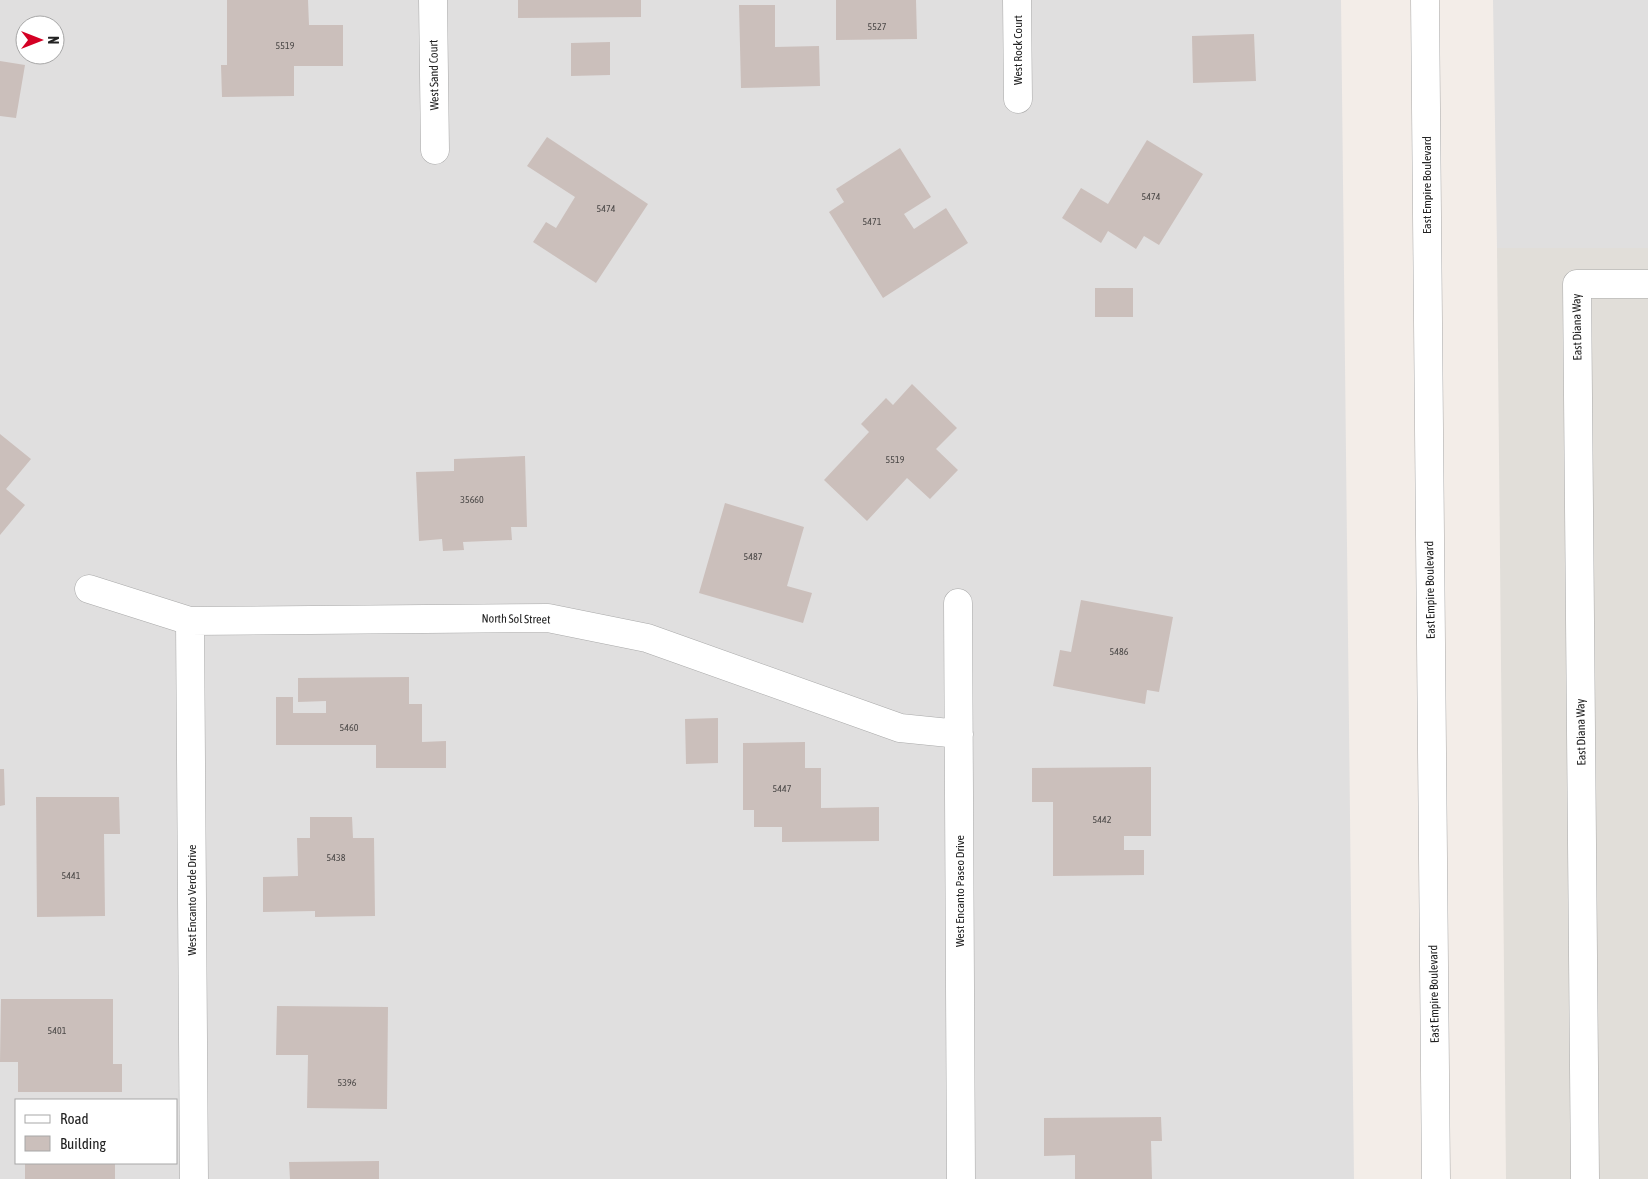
<svg xmlns="http://www.w3.org/2000/svg" width="1648" height="1179" viewBox="0 0 1648 1179" font-family="'Asap Condensed',sans-serif">
	<style>
		.residential { fill: #e0dfdf; fill-rule: evenodd }
		.airport { fill: #e1ded9 }
		.building { fill: #cbbfbb }
		.lines { fill: none; stroke-linecap: round; stroke-linejoin: round }
		.minor-casing { stroke: #a9a9a9; stroke-width: 29 }
		.minor { stroke: #fff; stroke-width: 28 }
		.labels { text-anchor: middle; stroke-width: 4; stroke-linejoin: round; paint-order: stroke }
		.number-label { font-size: 10px; fill: #4c4948 }
		.street-label { font-size: 12px; fill: #222; stroke: #fff }
	</style>
	<rect width="100%" height="100%" fill="#f3ede8"/>
	<!-- residential -->
	<path class="residential" d="M0,0h1341l13,1179h-1354zM25,25h30v30h-30zM16,1100h160v63h-160z
		M1493,0h155v248h-151z"/>
	<!-- airport -->
	<path class="airport" d="M1497,248h151v931h-142z"/>
	<!-- building -->
	<path class="building" d="M227,0h81l1,25h34v41h-49v30l-72,1 -1,-32h6z
		M518,0h123v17l-123,1z
		M836,0h80l1,39 -81,1z
		M739,5h36v42l44,-1 1,40 -79,2z
		M1254,34l2,47 -63,2 -1,-47z
		M610,42v33l-39,1v-33z
		M0,61l25,4 -9,53 -16,-2z
		M547,137l101,67 -52,79 -63,-41 13,-20 10,6 19,-31 -48,-31z
		M1147,140l56,34 -44,71 -15,-9 -8,13 -28,-18 -7,12 -39,-25 19,-30 27,16z
		M900,148l31,49 -27,17 10,15 32,-21 22,35 -85,55 -54,-86 15,-10 -8,-13z
		M1095,288h38v29h-38z
		M912,384l45,44 -21,21 22,21 -28,29 -23,-21 -40,43 -43,-41 45,-48 -8,-8 25,-26 7,7z
		M0,434l31,25 -25,30 19,16 -25,30z
		M525,456l2,71h-16l1,13 -49,2 1,8 -21,1 -1,-12 -23,2 -3,-69 38,-1v-12z
		M725,503l79,24 -17,59 25,7 -9,30 -104,-30z
		M1081,600l92,17 -14,75 -12,-2 -2,14 -92,-18 7,-36 11,2z
		M409,677v27h13v38l24,-1v27h-70v-23h-100v-48h17v16h33v-12l-28,1v-24z
		M718,718v45l-32,1 -1,-45z
		M805,742v26h16v40l58,-1v34l-97,1v-15h-28v-17h-11v-67z
		M1151,767v69h-27v14h20v25l-91,1v-74h-21v-34z
		M0,769h4l1,36 -5,1z
		M36,797h83l1,37h-16l1,82 -68,1z
		M310,817h42l1,21h21l1,78 -60,1v-6l-52,1v-35l35,-1 -1,-38h13z
		M1,999h112v65h9v28h-104v-30h-18z
		M277,1006l111,1 -1,102 -80,-1 1,-53h-32z
		M1161,1117l1,24h-11l1,38h-77v-24l-31,1v-38z
		M379,1161v18h-89l-1,-17z
		M25,1163h90v16h-90z"/>
	<g class="lines">
		<!-- minor casing -->
		<g class="minor-casing">
			<path id="minor" d="M433,0l2,150
				M1017,0l1,99
				M1425,0l11,1179
				M89,589l101,32 358,-3 99,20 253,90 59,6
				M958,603l3,576
				M190,621l4,558
				M1585,1179l-8,-895h71"/>
		</g>
		<!-- minor -->
		<use href="#minor" class="minor"/>
	</g>
	<g class="labels">
		<!-- number labels -->
		<g class="number-label">
			<text x="877" y="30">5527</text>
			<text x="285" y="49">5519</text>
			<text x="1151" y="200">5474</text>
			<text x="606" y="212">5474</text>
			<text x="872" y="225">5471</text>
			<text x="895" y="463">5519</text>
			<text x="472" y="503">35660</text>
			<text x="753" y="560">5487</text>
			<text x="1119" y="655">5486</text>
			<text x="349" y="731">5460</text>
			<text x="782" y="792">5447</text>
			<text x="1102" y="823">5442</text>
			<text x="336" y="861">5438</text>
			<text x="71" y="879">5441</text>
			<text x="57" y="1034">5401</text>
			<text x="347" y="1086">5396</text>
		</g>
		<!-- street labels -->
		<g class="street-label">
			<text transform="translate(1018 50) rotate(-90)" y="4">West Rock Court</text>
			<text transform="translate(434 75) rotate(-91)" y="4">West Sand Court</text>
			<text transform="translate(1427 185) rotate(-90)" y="4">East Empire Boulevard</text>
			<text transform="translate(1577 327) rotate(-91)" y="4">East Diana Way</text>
			<text transform="translate(1430 590) rotate(-91)" y="4">East Empire Boulevard</text>
			<text transform="translate(516 619) rotate(1)" y="4">North Sol Street</text>
			<text transform="translate(1581 732) rotate(-91)" y="4">East Diana Way</text>
			<text transform="translate(960 891) rotate(-90)" y="4">West Encanto Paseo Drive</text>
			<text transform="translate(192 900) rotate(-90)" y="4">West Encanto Verde Drive</text>
			<text transform="translate(1434 994) rotate(-91)" y="4">East Empire Boulevard</text>
		</g>
	</g>
	<!-- legend -->
	<rect x="15" y="1099" width="162" height="65" fill="#ffffff" stroke="#a7a7a7"/>
	<rect x="25" y="1115" width="25" height="8" fill="#ffffff" stroke="#a7a7a7"/>
	<text x="60" y="1124" font-size="15" fill="#222222">Road</text>
	<rect x="25" y="1136" width="25" height="15" fill="#cbbfbb" stroke="#a7a7a7"/>
	<text x="60" y="1149" font-size="15" fill="#222222">Building</text>
	<!-- north arrow -->
	<g transform="translate(40 40) rotate(90)"><circle r="24" fill="#ffffff" stroke="#a7a7a7"/>
	<path d="M0-4L9 19L0 12L-9 19Z" fill="#d40024"/>
	<text y="-8" font-size="14" font-weight="bold" text-anchor="middle" fill="#222222">N</text>
	</g>
</svg>
